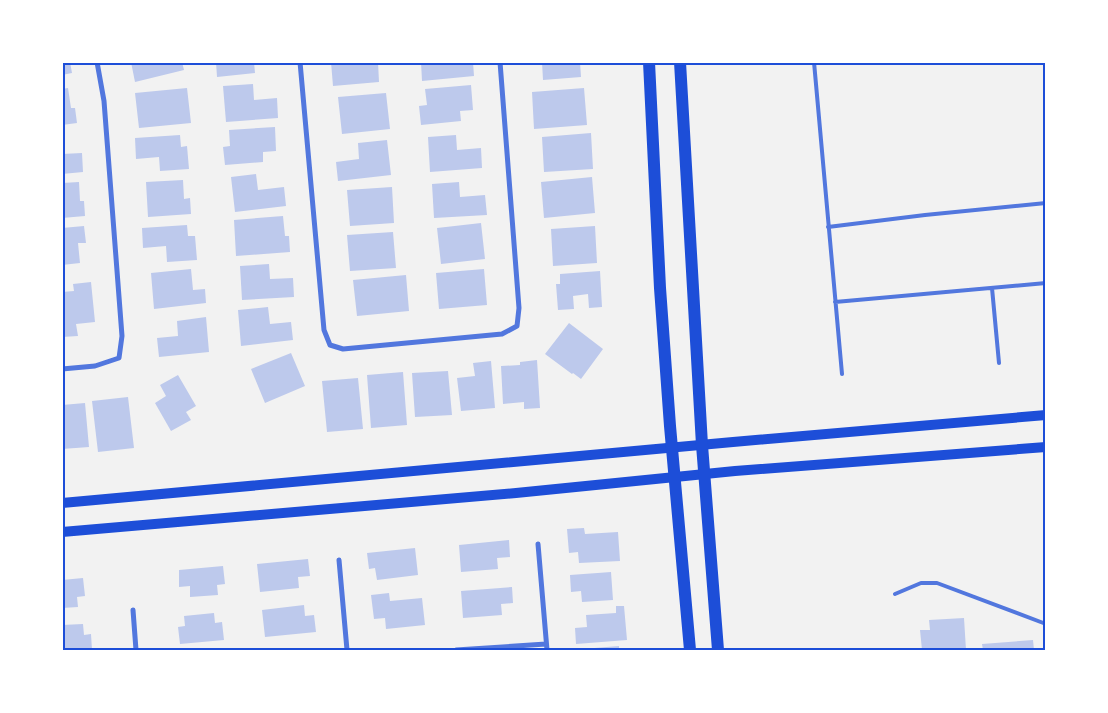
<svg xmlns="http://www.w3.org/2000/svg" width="1108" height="713" viewBox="0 0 1108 713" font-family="Montserrat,sans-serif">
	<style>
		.building { fill: #bdc9ec }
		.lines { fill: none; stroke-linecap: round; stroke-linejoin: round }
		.service { stroke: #5277de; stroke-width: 4 }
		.minor { stroke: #5277de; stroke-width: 5 }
		.secondary { stroke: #1d4ed8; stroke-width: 10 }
		.primary { stroke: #1d4ed8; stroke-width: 12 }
		.neatline { fill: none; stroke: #1d4ed8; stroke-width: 2 }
	</style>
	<rect width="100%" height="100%" fill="#f2f2f2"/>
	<!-- building -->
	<path class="building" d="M62,62h8l2,11 -10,2z
		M131,62h51l2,8 -49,12z
		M216,62h38l1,11 -38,4z
		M331,62h47l1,20 -46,4z
		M421,62h52l1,14 -52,5z
		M542,62h38l1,15 -38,3z
		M253,84l1,16 23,-2 1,20 -52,4 -3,-36z
		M471,85l2,25 -13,1 1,10 -40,4 -2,-19 8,-1 -2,-16z
		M68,88l3,20h4l2,15 -15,2v-36z
		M187,88l4,35 -52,5 -4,-35z
		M584,88l3,37 -53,4 -2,-37z
		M386,93l4,36 -48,5 -4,-37z
		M275,127l1,24 -13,1v10l-38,3 -2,-18 7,-1 -1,-16z
		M591,133l2,36 -49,3 -2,-35z
		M180,135l1,12 6,-1 2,23 -29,2 -1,-14 -23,2 -1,-21z
		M456,135l1,15 24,-2 1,20 -52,4 -2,-35z
		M387,140l4,35 -53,6 -2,-19 23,-3 -1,-16z
		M82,153l1,19 -21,2v-20z
		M256,174l2,16 26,-3 2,19 -51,6 -4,-35z
		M592,177l3,36 -51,5 -3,-36z
		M183,180l1,19 6,-1 1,16 -43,3 -2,-35z
		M79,182l1,19h4l1,15 -23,2v-35z
		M459,182l1,15 25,-2 2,20 -53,3 -2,-34z
		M392,187l2,36 -44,3 -3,-36z
		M283,216l2,20h4l1,16 -54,4 -2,-36z
		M481,223l4,36 -44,5 -4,-36z
		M187,225l1,11h7l2,24 -30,2 -1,-16 -23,2 -1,-20z
		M84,226l2,17h-8l2,20 -18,2v-37z
		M595,226l2,37 -44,3 -2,-37z
		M393,232l3,36 -46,3 -3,-36z
		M269,264l1,15 23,-1 1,19 -52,3 -2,-34z
		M191,269l2,21 12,-1 1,14 -52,6 -3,-36z
		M484,269l3,36 -48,4 -3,-36z
		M600,271l2,36 -13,1 -1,-14 -15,2 1,13 -16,1 -2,-26h4v-10z
		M406,275l3,36 -52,5 -4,-36z
		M91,282l4,40 -19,2 2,12 -16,1v-45l12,-1 -1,-7z
		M268,307l2,17 21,-2 2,18 -52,6 -3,-36z
		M206,317l3,35 -50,5 -2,-19 21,-2 -1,-15z
		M569,323l34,26 -22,30 -8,-6 -1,1 -27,-20z
		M291,353l14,33 -40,17 -14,-34z
		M537,360l3,48 -16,1v-7l-21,2 -2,-38 19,-1v-3z
		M491,361l4,47 -34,3 -4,-33 18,-2 -2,-13z
		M448,371l4,44 -37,2 -3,-44z
		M403,372l4,53 -36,3 -4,-53z
		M178,375l18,31 -10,6 5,8 -20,11 -16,-28 11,-7 -6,-11z
		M358,378l5,51 -36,3 -5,-51z
		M128,397l6,51 -36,4 -6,-51z
		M85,403l4,44 -27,2v-44z
		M584,528l1,6 33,-2 2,29 -41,2 -1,-11 -9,1 -2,-24z
		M509,540l1,17 -13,1 1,11 -37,3 -2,-27z
		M415,548l3,27 -41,5 -2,-12 -6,1 -2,-16z
		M308,559l2,17 -12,1 1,11 -39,4 -3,-28z
		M223,566l2,18 -8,1 1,10 -28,2v-11l-11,1v-17z
		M611,572l2,28 -31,2 -1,-11 -10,1 -1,-17z
		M83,578l2,18 -8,1 1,10 -16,1v-28z
		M512,587l1,16 -12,1 1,11 -39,3 -2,-27z
		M389,593l1,8 32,-3 3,27 -39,4 -1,-11 -11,1 -3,-24z
		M304,605l1,11 9,-1 2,17 -51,5 -3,-27z
		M616,606h8l3,34 -51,4 -1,-16 12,-1 -1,-12 30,-2z
		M214,613l1,10 7,-1 2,18 -44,4 -2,-17 7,-1 -1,-10z
		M964,618l2,32h-44l-2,-20h10l-1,-10z
		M83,624l1,11 7,-1 1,16h-30v-25z
		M1033,640l1,10h-51l-1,-6z
		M619,646v4h-37v-1z"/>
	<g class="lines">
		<!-- service -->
		<path class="service" d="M814,62l28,312
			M828,227l97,-12 121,-12
			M992,288l7,75
			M835,302l211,-19
			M895,594l26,-11h16l109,41"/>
		<!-- minor -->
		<path class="minor" d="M300,62l24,268 6,15 13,4 159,-15 15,-8 2,-18 -19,-246
			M62,369l33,-3 24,-8 3,-22 -18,-235 -7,-39
			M538,544l9,106
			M339,560l8,90
			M133,610l3,40
			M456,650l90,-6"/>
		<!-- secondary -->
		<path class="secondary" d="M62,503l671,-61 313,-27
			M62,532l454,-39 219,-22 311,-24"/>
		<!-- primary -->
		<path class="primary" d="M649,62l11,226 10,138 20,224
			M680,62l22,383 16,205"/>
	</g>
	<!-- border -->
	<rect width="1108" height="713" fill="none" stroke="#ffffff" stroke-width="128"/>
	<rect x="64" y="64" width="980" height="585" class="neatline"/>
</svg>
